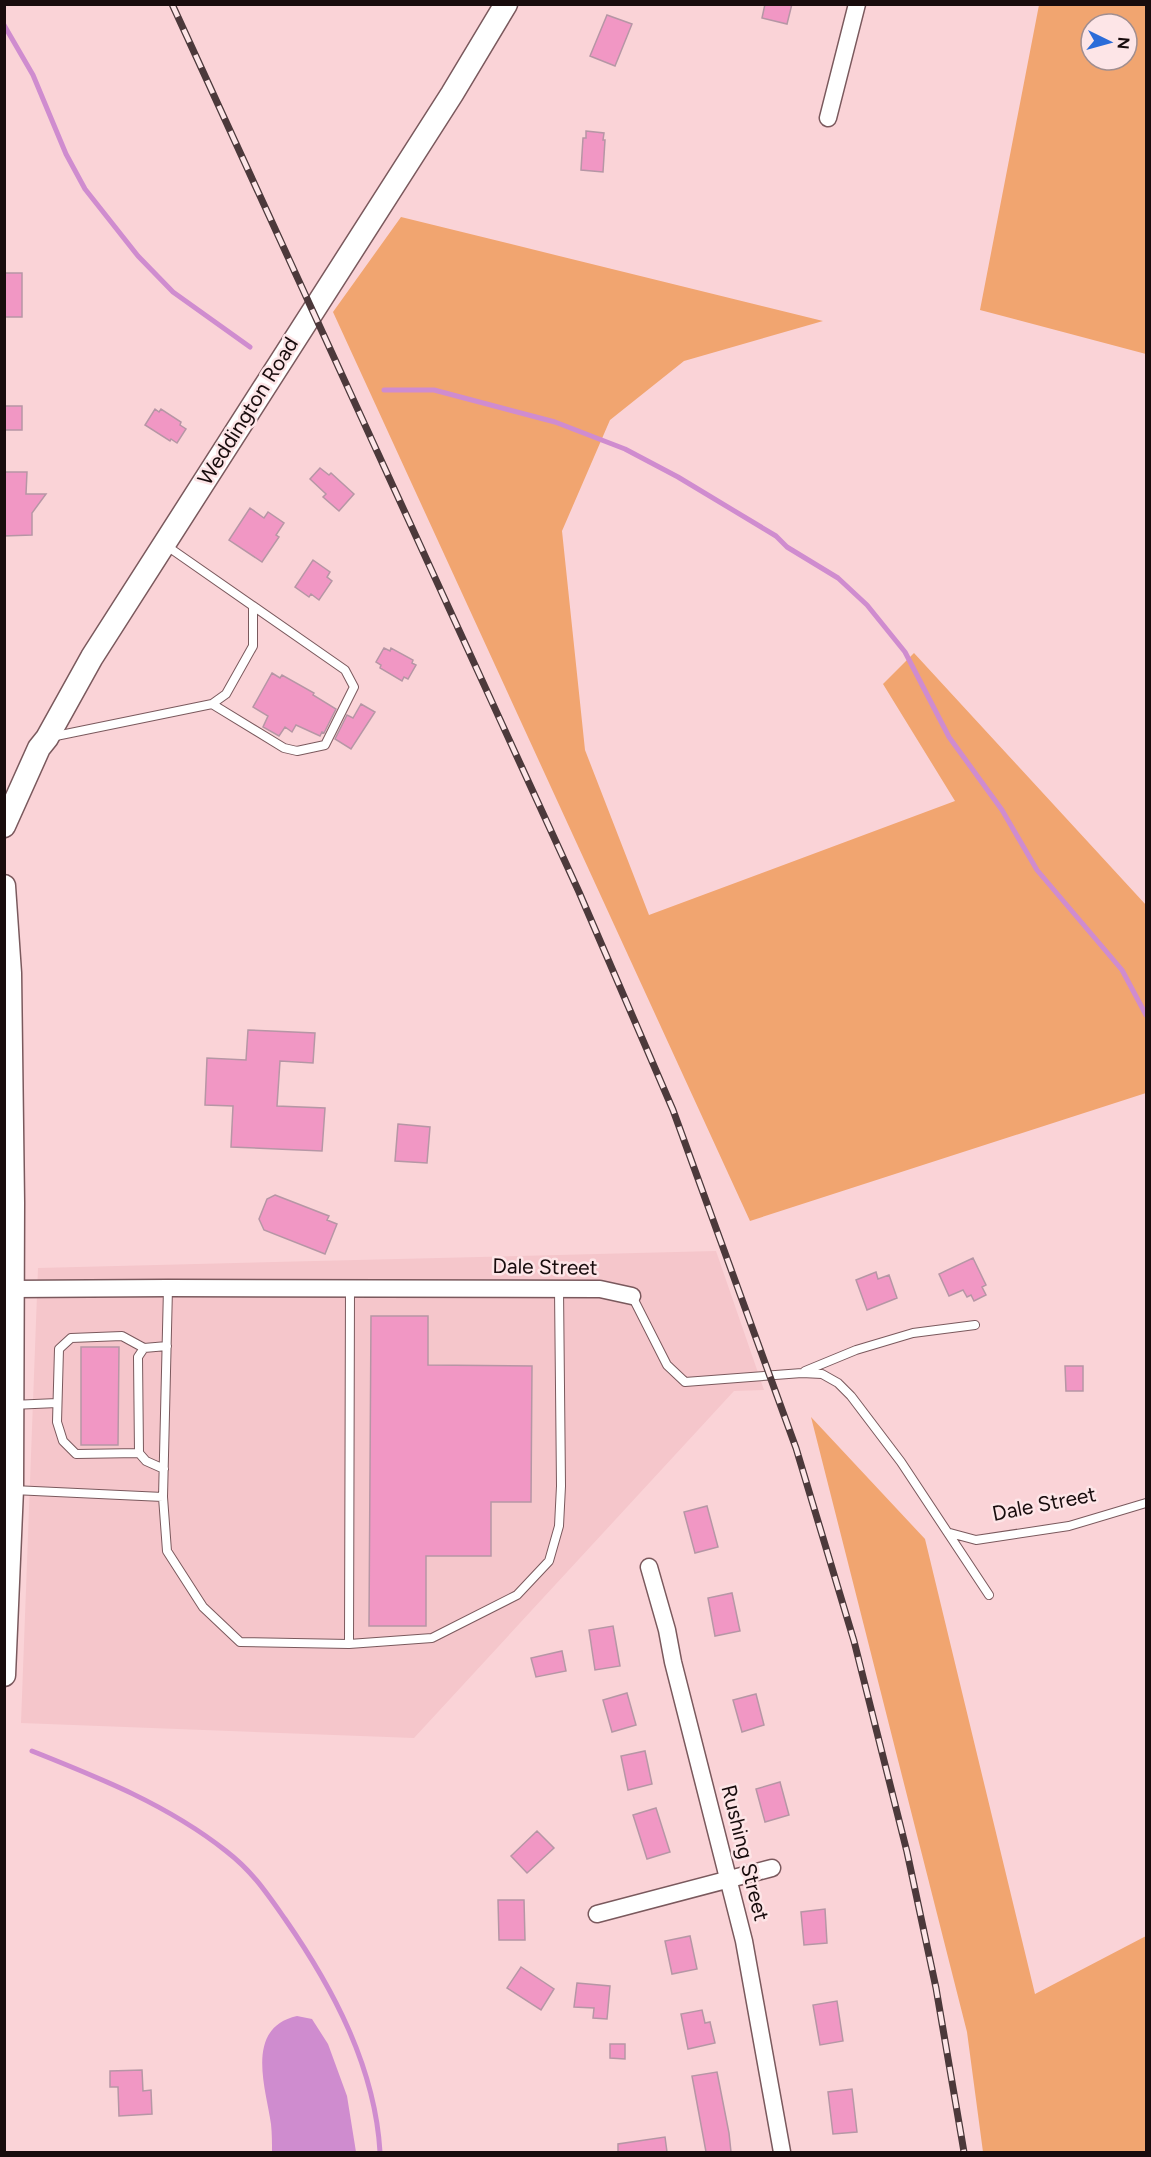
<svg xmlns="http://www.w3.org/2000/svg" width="1151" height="2157" viewBox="0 0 1151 2157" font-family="Figtree,sans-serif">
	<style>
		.built { fill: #f5c6cb }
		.green { fill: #f1a570; fill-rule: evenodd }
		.water { fill: #cf8ccf }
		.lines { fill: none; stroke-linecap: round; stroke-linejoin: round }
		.stream { stroke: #cf8ccf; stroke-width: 5 }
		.building { fill: #f197c4; stroke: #b696a5; stroke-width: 1.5 }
		.lane-casing { stroke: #7a595d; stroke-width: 10 }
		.street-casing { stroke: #7a595d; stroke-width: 19 }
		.secondary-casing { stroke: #7a595d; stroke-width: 25 }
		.lane { stroke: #fff; stroke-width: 8 }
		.street { stroke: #fff; stroke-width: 16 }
		.secondary { stroke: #fff; stroke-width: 22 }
		.rail-casing { stroke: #4c393b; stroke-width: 7 }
		.rail { stroke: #fde5e7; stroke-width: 4.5; stroke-dasharray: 14; stroke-linecap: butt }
		.labels { text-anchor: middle; stroke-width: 5; stroke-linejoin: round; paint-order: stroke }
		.street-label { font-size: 21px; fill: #180c0d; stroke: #fde5e7 }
	</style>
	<rect width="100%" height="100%" fill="#fad3d7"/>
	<!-- built -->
	<path class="built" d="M716,1251l48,139 -30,1 -320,347 -393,-15 17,-455z"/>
	<!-- green -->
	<path class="green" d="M1039,5h107v349l-166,-44zM1091,24h36v36h-36z
		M401,217l422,104 -139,40 -74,59 -48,111 23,219 64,165 306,-114 -72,-117 31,-31 232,252v188l-396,128 -417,-909z
		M811,1417l114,122 110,455 111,-58v216h-163l-16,-120z"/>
	<!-- water -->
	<path class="water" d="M297,2016l15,3 16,25 19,52 9,56h-84c0,-9 0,-18 -1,-28 -5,-36 -27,-96 26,-108z"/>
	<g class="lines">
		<!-- stream -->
		<path class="stream" d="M4,25l29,50 33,79 19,35 53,67 35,36 77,55
			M384,390h50l121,32 70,27 53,28 98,59 11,11 51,31 29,27 38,47 44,85 53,73 35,60 85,100 24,45
			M32,1751c68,27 136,54 194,100 26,20 40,41 59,68 48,69 90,148 95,233"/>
	</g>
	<!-- building -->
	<path class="building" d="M765,4h27l-5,20 -25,-6z
		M607,15l25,9 -17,42 -25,-10z
		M586,131l18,2 -1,7h2l-2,32 -22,-2 2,-32h3z
		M4,273h18v44h-18z
		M4,406h18v24h-18z
		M155,409l4,3 2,-3 20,13 -1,3 6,4 -9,14 -6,-4 -1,2 -25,-16z
		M320,468l9,7 2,-2 23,21 -15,17 -16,-14 3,-3 -16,-15z
		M4,472h23l-1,22h20l-14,19v22l-28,1z
		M250,508l14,10 4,-6 16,11 -8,12 3,2 -17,25 -33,-22z
		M313,560l17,12 -3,5 5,4 -13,19 -8,-6 -2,3 -14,-10z
		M384,648l6,3 1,-3 22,12 -1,3 4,2 -8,14 -4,-2 -2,4 -22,-13 1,-3 -5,-3z
		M272,673l8,5 2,-3 32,18 -1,2 23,14 -12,24 -2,-1 -2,4 -24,-11 -4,7 -7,-5 -6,9 -16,-9 5,-11 -15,-9z
		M361,704l14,8 -24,37 -16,-10 12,-24 6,3z
		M248,1030l67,3 -2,30 -33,-2 -3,45 48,2 -3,43 -91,-4 2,-41 -28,-1 2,-47 39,2z
		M398,1124l32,3 -3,36 -32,-2z
		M275,1195l54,21 -2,4 10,4 -12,30 -61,-24 -5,-11 8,-20z
		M973,1258l13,27 -4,2 4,8 -12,6 -3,-6 -4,2 -4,-7 -14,6 -10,-22z
		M876,1272l2,7 11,-4 8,23 -30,12 -11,-30z
		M371,1316h57v49l104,1 -1,136h-40v54h-65v70h-57z
		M81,1347h38l-1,98h-37z
		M1065,1366h18v25h-17z
		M707,1506l11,41 -23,6 -11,-41z
		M732,1593l8,38 -25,5 -7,-38z
		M613,1626l7,40 -25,4 -6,-40z
		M562,1651l4,20 -30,6 -5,-19z
		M627,1693l9,32 -24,7 -9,-32z
		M756,1694l8,31 -22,7 -9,-32z
		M645,1751l7,33 -24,6 -7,-34z
		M780,1782l9,33 -24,7 -9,-33z
		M656,1808l14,44 -23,7 -14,-44z
		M537,1831l17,17 -27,25 -16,-17z
		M498,1900h26l1,40h-26z
		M825,1909l2,34 -23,2 -3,-33z
		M690,1936l7,33 -25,5 -7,-33z
		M521,1967l33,22 -13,21 -34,-22z
		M577,1983l33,3 -3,33 -14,-1 1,-10 -20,-1z
		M837,2001l6,40 -23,4 -7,-40z
		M702,2010l3,13 5,-1 5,21 -27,6 -7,-35z
		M610,2044h15v15l-15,-1z
		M142,2070l1,21 8,-1 1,24 -33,2 -1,-29h-8v-16z
		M717,2072l12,61 2,19h-25l-14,-76z
		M852,2089l5,43 -24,2 -5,-42z
		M665,2137l2,15h-49v-8z"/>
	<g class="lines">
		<!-- lane casing -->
		<g class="lane-casing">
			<path id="lane" d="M164,544l181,126 9,17 -29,58 -28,6 -13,-3 -72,-44
				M51,737l161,-33 14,-10 27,-48v-39
				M632,1296l35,69 18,17 117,-9 20,1 16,9 13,13 50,66 88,133
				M805,1371l51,-21 57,-17 62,-8
				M12,1405l45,-2
				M139,1453l-63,1 -13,-13 -6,-19 2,-73 12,-11 51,-2 22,12
				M164,1469l-18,-8 -7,-8 -1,-96 6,-9 23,-2
				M13,1490l150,7 5,-209
				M163,1497l4,54 36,56 37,35 109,2 1,-356
				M950,1533l26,7 93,-14 77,-23
				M349,1644l83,-6 85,-43 32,-34 10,-35 2,-40 -2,-197"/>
		</g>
		<!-- street casing -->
		<g class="street-casing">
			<path id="street" d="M828,118l29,-114
				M12,1289l156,-1 432,1 32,7
				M649,1567l18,63 6,32 71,279 38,211
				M597,1914l175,-46"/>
		</g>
		<!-- secondary casing -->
		<g class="secondary-casing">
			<path id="secondary" d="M4,826l35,-78 8,-10 45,-81 360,-563 54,-90
				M4,886l6,87 3,230 -1,286 -8,186"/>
		</g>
		<!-- lane -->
		<use href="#lane" class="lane"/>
		<!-- street -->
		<use href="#street" class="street"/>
		<!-- secondary -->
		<use href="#secondary" class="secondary"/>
		<!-- rail casing -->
		<g class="rail-casing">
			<path id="rail" d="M172,4l407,888 94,218 123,338 58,193 53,211 29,136 28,164"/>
		</g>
		<!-- rail -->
		<use href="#rail" class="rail"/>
	</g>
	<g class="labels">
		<!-- street labels -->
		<g class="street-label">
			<text transform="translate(248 411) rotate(-58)" y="7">Weddington Road</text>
			<text transform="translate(545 1267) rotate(1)" y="7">Dale Street</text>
			<text transform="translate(1044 1504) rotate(-11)" y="7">Dale Street</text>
			<text transform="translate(745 1853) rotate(76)" y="7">Rushing Street</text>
		</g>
	</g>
	<!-- border -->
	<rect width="1151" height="2157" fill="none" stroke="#180c0d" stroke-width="12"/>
	<!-- north arrow -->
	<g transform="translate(1109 42) rotate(95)"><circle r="28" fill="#fde5e7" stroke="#a18e90" stroke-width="1.5"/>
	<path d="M0-4.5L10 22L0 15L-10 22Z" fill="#2b6cd9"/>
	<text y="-9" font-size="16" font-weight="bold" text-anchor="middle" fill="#180c0d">N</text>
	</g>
</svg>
